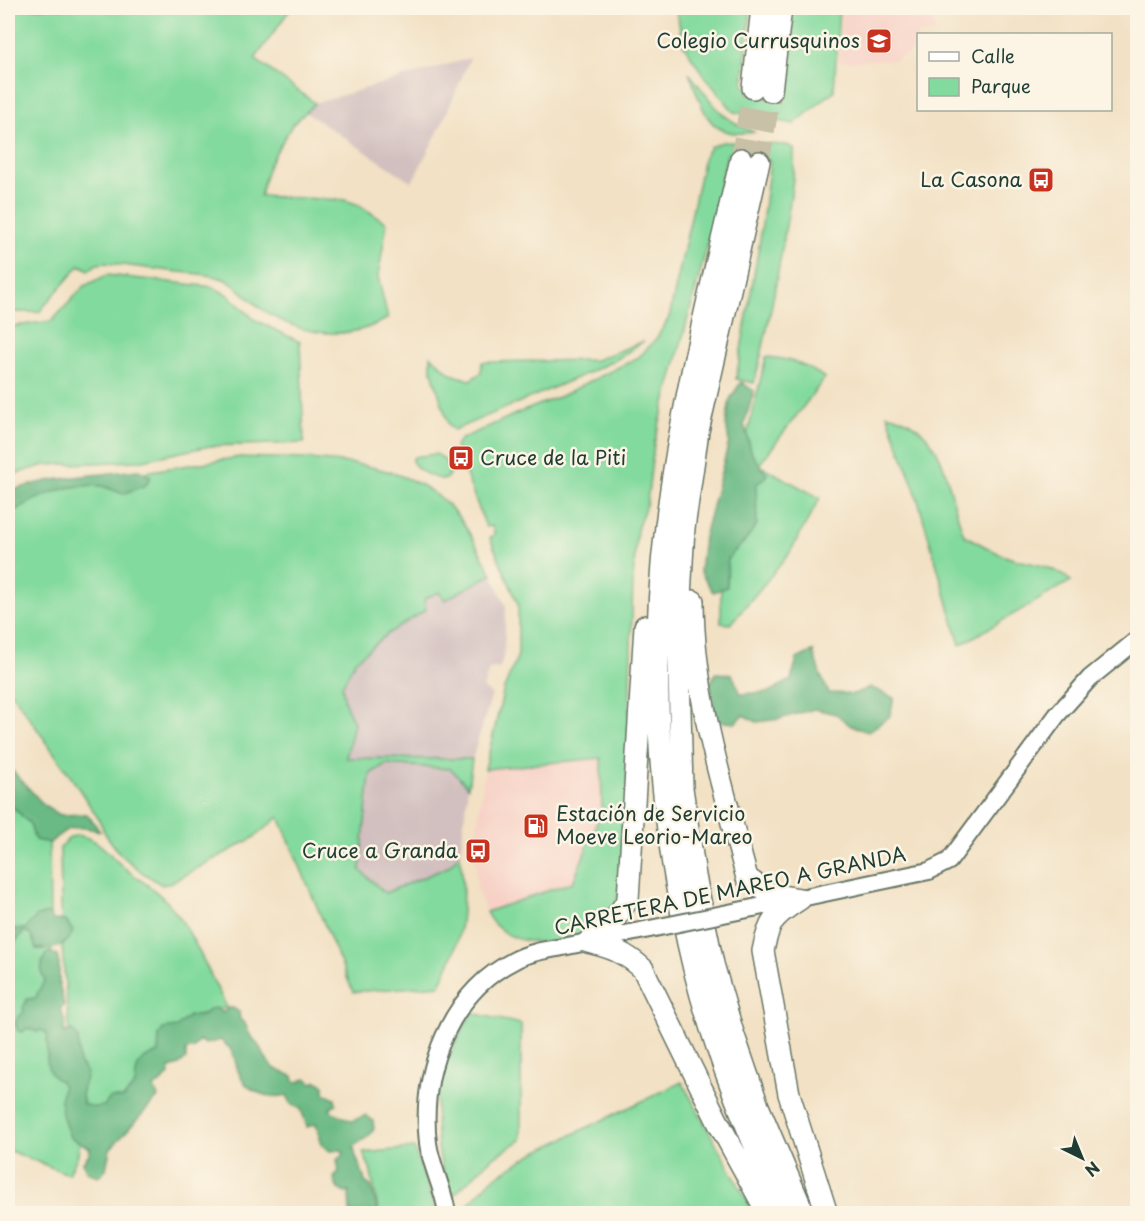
<svg xmlns="http://www.w3.org/2000/svg" width="1145" height="1221" viewBox="0 0 1145 1221" font-family="'Playpen Sans',sans-serif">
	<style>
		.built { fill: #f7d1c6 }
		.industrial { fill: #d2bfbf }
		.green { fill: #83da9e; stroke: #518c69; stroke-width: 1.5 }
		.forest { fill: #6aba85; stroke: #447c5c; stroke-width: 1.5 }
		.lines { fill: none; stroke-linecap: round; stroke-linejoin: round }
		.highway-tunnel { stroke: #c8c0a7; stroke-width: 21; stroke-dasharray: 21 10; stroke-linecap: butt }
		.secondary-casing { stroke: #697666; stroke-width: 20 }
		.highway-casing { stroke: #697666; stroke-width: 24 }
		.secondary { stroke: #fff; stroke-width: 16 }
		.highway { stroke: #fff; stroke-width: 21 }
		.secondary-bridge-casing { stroke: #697666; stroke-width: 20; stroke-linecap: butt }
		.secondary-bridge { stroke: #fff; stroke-width: 16 }
		.labels { text-anchor: middle; stroke-width: 5; stroke-linejoin: round; paint-order: stroke }
		.poi-label { font-size: 20px; fill: #1f3d34; stroke: #fcf5e5; text-anchor: end }
		.street-label { font-size: 20px; fill: #1f3d34; stroke: #fcf5e5 }
	</style>
	<rect width="100%" height="100%" fill="#fcf5e5"/>
	<filter id="ink" filterUnits="userSpaceOnUse"><feTurbulence type="fractalNoise" baseFrequency=".0167" numOctaves="2"/><feDisplacementMap in="SourceGraphic" scale="12" xChannelSelector="R" yChannelSelector="G"/><feConvolveMatrix kernelMatrix="1 2 1 2 8 2 1 2 1" color-interpolation-filters="sRGB"/></filter>
	<filter id="wash" filterUnits="userSpaceOnUse"><feTurbulence type="fractalNoise" baseFrequency=".008" numOctaves="4" result="noise"/><feDisplacementMap in="SourceGraphic" scale="24" xChannelSelector="R" yChannelSelector="G"/><feGaussianBlur stdDeviation="1.35" result="paint"/><feColorMatrix in="noise" values="0 0 0 0 0 0 0 0 0 0 0 0 0 0 0 0 0 1.4 0 .05"/><feComposite in="paint" operator="in"/></filter>
	<g filter="url(#wash)">
		<rect width="100%" height="100%" fill="#f2e1c4"/>
		<!-- built -->
		<path class="built" d="M841,8h88l7,26h-18v14l-23,12 -56,2z
			M601,758l1,52 -29,72 -87,30 -9,-22 -2,-49 10,-72z"/>
		<!-- industrial -->
		<path class="industrial" d="M470,58l-27,64 -31,60 -107,-70 10,-9z
			M492,574l14,32 -2,48 -4,14 -11,1 -6,19 9,7 -20,64 -127,-1 9,-35 -9,-20 -3,-17 13,-25 32,-27 39,-23 -3,-12 16,-7 6,8z
			M386,764l65,5 17,18 -8,67 -12,13 -63,26 -25,-23 10,-96z"/>
		<!-- green -->
		<path class="green" d="M8,8h283l-36,51 60,44 -23,22 -23,39 -9,32 85,4 14,5 28,18 -9,54 10,41c-40,24 -87,18 -125,-8 -13,-9 -24,-24 -39,-31 -14,-5 -31,-6 -45,-7 -25,-3 -49,-6 -73,-9l-9,1 -8,6 -9,-5 -41,47h-25l-6,-3z
			M676,8h75l-8,77 37,9 3,-3 5,-83h51l-5,83 -40,33 -60,-12 -32,-39 -19,-29z
			M689,73c23,28 29,45 65,59 -48,8 -50,-23 -65,-59z
			M722,142l65,3 7,4c1,29 -5,59 -10,88 -8,49 -17,98 -30,146l-18,-4 24,-139 10,-79 -8,-3 -12,1 -7,-5h-16l-20,93 -53,197 -7,58 -10,27 -4,49 -7,247 -10,86c-8,6 -17,13 -26,19 -27,17 -73,18 -96,-6 -3,-3 -6,-8 -8,-12l87,-30 29,-72 -1,-52 -116,11 19,-80 14,-34v-51l-28,-66 5,-4 -3,-8 -6,1 -31,-81 6,-7 57,-26 43,-17 78,-39 17,-18 13,-21 35,-161 6,-10z
			M107,275l106,12 15,8 27,25 45,22 4,101 -94,3 -72,15 -93,4 -37,11v-149l44,-6 32,-35z
			M644,341l-27,18 -29,14 -134,57 -5,-4 -18,-57v-13l20,18 19,6 11,-7 1,-11 114,-2z
			M766,357c23,1 40,8 59,21l-66,87 61,33 -31,56 -58,70 -10,-1v-59l11,-67z
			M887,414c62,14 58,73 77,121 13,7 25,14 38,20 27,11 44,6 69,26l-111,64 -45,-155z
			M435,454c10,3 12,10 15,19l-4,6c-11,1 -29,-8 -34,-18l2,-4z
			M240,457c69,3 169,-3 217,58 14,18 24,39 35,59l-47,26 -6,-8 -15,7 2,11 -39,24 -32,27 -13,25 3,17 9,20 -8,35 126,1 -4,28 -17,-18 -65,-5 -16,10 -10,96 25,23 63,-26 12,-13c4,31 5,65 -5,95 -4,12 -10,24 -15,36l-87,7 -74,-175 -26,21 -83,45 -8,2 -19,-12 -23,-19 -14,-19 -8,-17 -23,-35 -63,-90 -4,-2v-197l56,-13 80,-9z
			M8,792l41,42 1,95 4,52 27,156 -4,21 -9,16 -60,-24z
			M76,835c23,4 29,15 45,30 13,11 28,20 40,31 28,24 47,78 66,111l-30,8 -14,8 -54,74 -41,32 -19,-101 -7,-82 -2,-98 8,-9z
			M472,1013l49,11v116l-29,18 -38,37c-3,-7 -8,-14 -10,-21 -9,-27 -11,-75 -2,-102 8,-21 18,-40 30,-59z
			M682,1082l72,131h-291l2,-5 27,-29 40,-25z
			M414,1148l20,57 1,8h-56l-9,-45 -7,-15z"/>
		<!-- forest -->
		<path class="forest" d="M741,382l13,9 -10,33 8,30 15,21 -11,10 1,39 -11,16 -18,18 -1,29 -14,5 -13,-21 4,-34 25,-95 -3,-18 4,-25z
			M138,470l13,6 -5,9 -23,9c-7,-2 -15,-7 -22,-8 -34,-4 -67,12 -93,29v-23c42,-16 86,-16 130,-22z
			M813,651l7,23 9,19 25,1 16,-7 24,11 -4,18 -22,16 -17,-6 -15,-12 -22,-5 -35,10 -22,3 -14,-7 -8,8 -19,-2 -6,-38 6,-10 16,1 9,20 28,-2 22,-12 6,-21z
			M8,766l36,39 16,10 27,-1 13,17c-24,-6 -32,-6 -50,12l-15,-3 -5,-16 -22,-22z
			M49,913l4,7 13,1 7,10c-7,18 -20,18 -37,18l-5,-14 -6,-4 -12,13 -5,1v-16h17l12,-13z
			M49,952l8,3 2,9v19l5,22 -4,4 5,13 -1,10 8,-2 6,8 1,25 8,10 -5,18 1,13 10,3 11,-1 6,-8h13l12,-13c1,-19 3,-27 23,-32l1,-17 4,-7 14,-2 12,-11h14l6,-7 7,-1 6,5 6,-5h5l6,4 1,8 4,2c3,4 3,8 6,13 1,3 4,4 6,7 16,22 7,24 37,34l1,5 5,1 7,-4 6,5 5,-2 7,4v8l11,5 1,6 -6,4 1,3 21,10 14,-6 7,6 1,8 -5,7 -15,10c-1,10 9,23 11,36l6,4 7,27h-28l-1,-21 -4,1 -8,-5 -3,-10 5,-7 -2,-11 7,-6 -2,-4 -12,1 -8,-6 -6,-21 -9,3 -6,-18 -10,-5 -4,-9c-18,5 -41,-3 -48,-22 -3,-7 -4,-16 -8,-23 -2,-4 -7,-6 -10,-10l-15,4 -7,-4 -5,8 -8,2v9l-7,6 -9,3 -1,7 -15,13 4,9 -48,52 -4,20 -7,7c-10,-2 -14,-4 -16,-14l6,-8 1,-6 -20,-11c-7,-18 -13,-31 -7,-50l-3,-6c-19,-8 -11,-31 -13,-48l-6,-3 -4,2 -10,-4 -4,4 -5,-1 -3,-8 3,-6 6,-5 -1,-4 4,-9 9,-1 1,-4 8,-14c-6,-8 -4,-22 4,-28z"/>
	</g>
	<g filter="url(#ink)">
		<g class="lines">
			<!-- highway-tunnel -->
			<path class="highway-tunnel" d="M741,159l12,-71
				M759,162l12,-71"/>
			<!-- secondary casing -->
			<g class="secondary-casing">
				<path id="secondary" d="M753,908l176,-37 20,-10 108,-146 33,-37 48,-39
					M447,1214c-2,-22 -16,-48 -19,-71 -8,-71 21,-150 87,-183 14,-8 32,-10 48,-13 24,-5 48,-10 72,-15"/>
			</g>
			<!-- highway casing -->
			<g class="highway-casing">
				<path id="highway" d="M753,88l9,-80
					M771,91l10,-83
					M741,159c-28,121 -60,243 -75,367 -18,147 -7,300 28,443 21,85 55,165 90,245
					M759,162l-61,269 -14,97 -6,103 4,157 13,88 18,88 20,69 25,73 46,108
					M693,601c0,93 30,187 54,277l23,16 30,5
					M800,899c-26,17 -31,21 -37,52l26,143 38,120
					M588,942c18,-13 29,-24 40,-43l17,-273
					M588,942c22,5 38,11 55,27l75,153 50,92"/>
			</g>
			<!-- secondary -->
			<use href="#secondary" class="secondary"/>
			<!-- highway -->
			<use href="#highway" class="highway"/>
			<!-- secondary-bridge casing -->
			<g class="secondary-bridge-casing">
				<path id="secondary-bridge" d="M635,932l118,-24"/>
			</g>
			<!-- secondary-bridge -->
			<use href="#secondary-bridge" class="secondary-bridge"/>
		</g>
	</g>
	<!-- icons -->
	<defs>
		<g id="school-square" transform="scale(1.35)"><rect x="-9" y="-9" width="18" height="18" rx="4" fill="#c8321e" stroke="#fcf5e5"/><path d="M0-5L7-2L0 1L-7-2ZM-4 1L0 2.5L4 1V4Q0 6-4 4Z" fill="#fff"/></g>
		<g id="bus-square" transform="scale(1.35)"><rect x="-9" y="-9" width="18" height="18" rx="4" fill="#c8321e" stroke="#fcf5e5"/><path d="M-5-6H5V4H4V6H2V4H-2V6H-4V4H-5ZM-3.5-4V0h7V-4ZM-3.5 1.2v1.5H-2V1.2ZM2 1.2v1.5H3.5V1.2Z" fill="#fff"/></g>
		<g id="fuel-square" transform="scale(1.35)"><rect x="-9" y="-9" width="18" height="18" rx="4" fill="#c8321e" stroke="#fcf5e5"/><path d="M-5.5-6h7V0h2V4h1.3V-2.5L3-4.5l.8-.8L6-3V5H2.5V1h-1V6h-7ZM-4.2-4.7v3.2H.2V-4.7Z" fill="#fff"/></g>
	</defs>
	<g fill-rule="evenodd">
		<use href="#school-square" x="879" y="41"/>
		<use href="#bus-square" x="1041" y="180"/>
		<use href="#bus-square" x="461" y="458"/>
		<use href="#fuel-square" x="536" y="826"/>
		<use href="#bus-square" x="478" y="851"/>
	</g>
	<g class="labels">
		<!-- poi labels -->
		<g class="poi-label">
			<text x="860" y="48">Colegio Currusquinos</text>
			<text x="1022" y="187">La Casona</text>
			<text x="480" y="465" text-anchor="start">Cruce de la Piti</text>
			<text x="556" y="821" text-anchor="start">Estación de Servicio<tspan x="556" dy="23">Moeve Leorio-Mareo</tspan></text>
			<text x="458" y="858">Cruce a Granda</text>
		</g>
		<!-- street labels -->
		<g class="street-label">
			<text transform="translate(730 891) rotate(-12)" y="7">CARRETERA DE MAREO A GRANDA</text>
		</g>
	</g>
	<!-- margin -->
	<rect width="1145" height="1221" fill="none" stroke="#fcf5e5" stroke-width="30"/>
	<!-- legend -->
	<rect x="917" y="33" width="195" height="78" fill="#fcf5e5" stroke="#a4ab9e" stroke-width="1.5"/>
	<rect x="929" y="52" width="30" height="9" fill="#ffffff" stroke="#a4ab9e" stroke-width="1.5"/>
	<text x="971" y="63" font-size="18" fill="#1f3d34">Calle</text>
	<rect x="929" y="78" width="30" height="18" fill="#83da9e" stroke="#a4ab9e" stroke-width="1.5"/>
	<text x="971" y="93" font-size="18" fill="#1f3d34">Parque</text>
	<!-- north arrow -->
	<g transform="translate(1082 1158) rotate(137)" stroke="#fcf5e5" stroke-width="4.5" paint-order="stroke">
	<path d="M0-4.5L10 22L0 15L-10 22Z" fill="#1f3d34"/>
	<text y="-9" font-size="16" font-weight="bold" text-anchor="middle" fill="#1f3d34">N</text>
	</g>
</svg>
